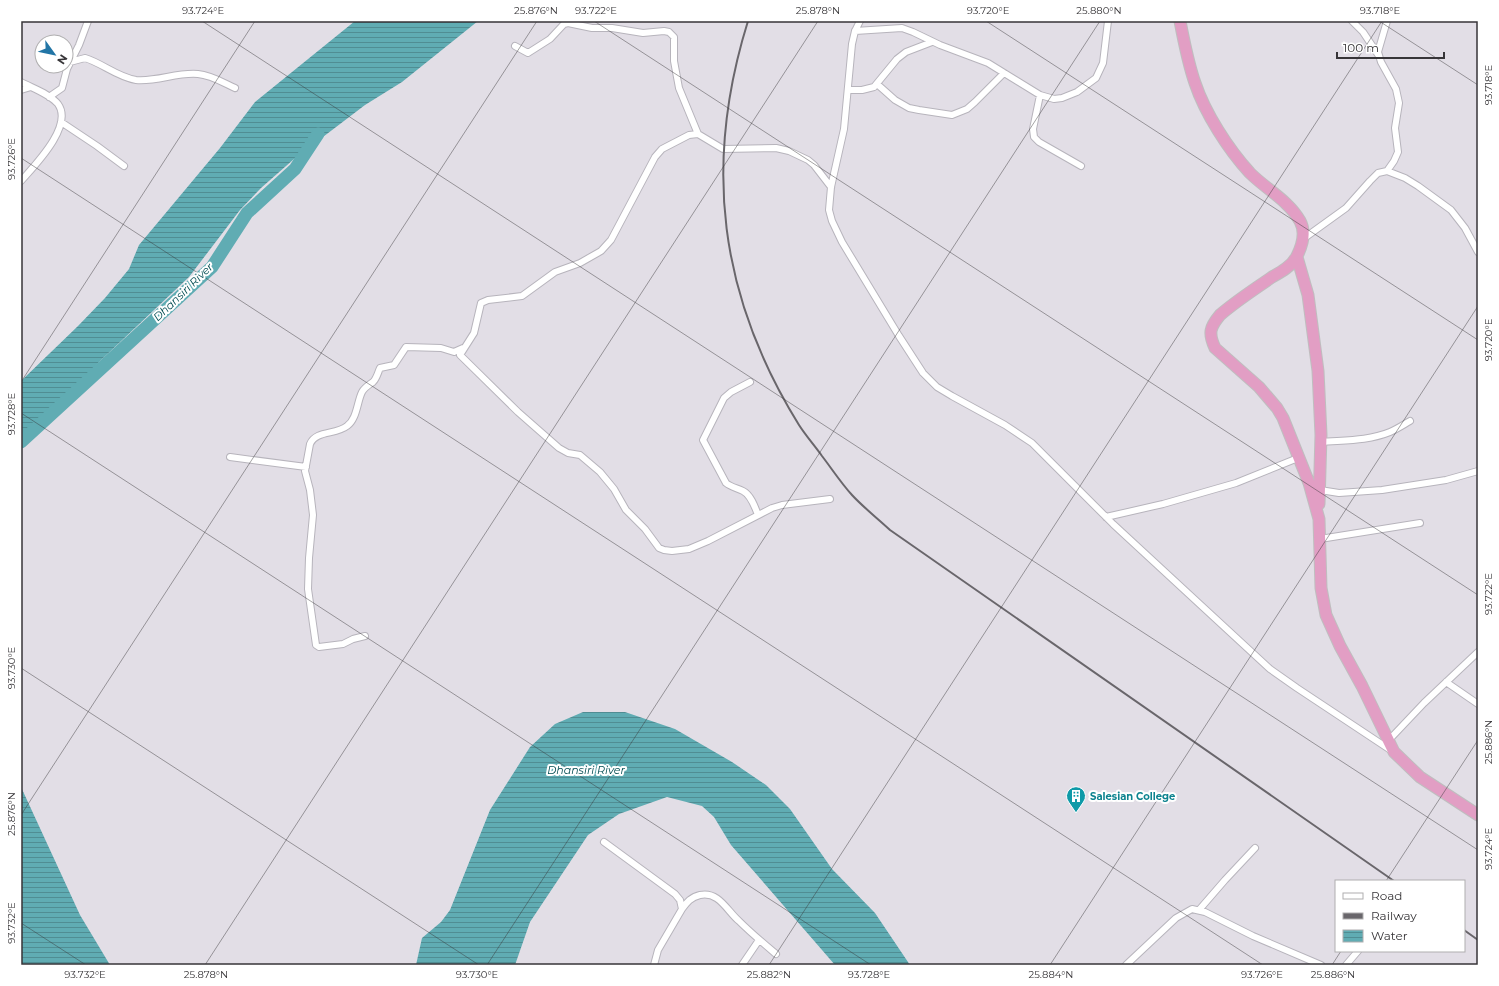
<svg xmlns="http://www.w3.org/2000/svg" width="1499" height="986" viewBox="0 0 1499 986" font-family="Montserrat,sans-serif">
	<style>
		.water { fill: url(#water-rules) }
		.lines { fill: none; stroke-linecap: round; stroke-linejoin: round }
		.river { stroke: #60acb3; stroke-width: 13 }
		.street-casing { stroke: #b7b4bc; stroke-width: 8 }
		.highway-casing { stroke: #bfbebf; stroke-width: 13 }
		.street { stroke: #fff; stroke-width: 6 }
		.highway { stroke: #e29ec4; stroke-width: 11 }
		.rail { stroke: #69666b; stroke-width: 2 }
		.ticks { fill: none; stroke: #373538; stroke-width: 1; stroke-opacity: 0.45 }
		.labels { text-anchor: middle; stroke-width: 4; stroke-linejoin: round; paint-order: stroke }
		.culture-label { font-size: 10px; font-weight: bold; fill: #0d838f; stroke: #fff; text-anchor: start }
		.water-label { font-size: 11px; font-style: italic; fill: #014b51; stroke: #fff }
		.neatline { fill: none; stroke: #373538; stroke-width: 1.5 }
		.ticks-label { font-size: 10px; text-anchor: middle; fill: #373538 }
	</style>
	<defs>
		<pattern id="water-rules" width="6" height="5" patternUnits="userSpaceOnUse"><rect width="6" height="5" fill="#60acb3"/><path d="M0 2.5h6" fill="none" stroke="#508d93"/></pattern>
	</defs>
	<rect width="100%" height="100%" fill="#e2dee6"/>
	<!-- water -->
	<path class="water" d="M355,21h123l-76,61 -37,23 -71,54 -33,29 -21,22 -51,67 -89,84 -48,53 -31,28v-61l57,-55 27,-28 24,-29 10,-24 81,-97 35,-46z
		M583,712h42l50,17 57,33 34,23 24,24 42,60 43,44 35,52h-75l-104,-120 -17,-28 -12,-11 -35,-9 -48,17 -31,21 -58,87 -15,43h-99l6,-27 19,-16 9,-12 40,-100 40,-63 25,-23z
		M21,787l59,128 30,50h-89z"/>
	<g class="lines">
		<!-- river -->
		<path class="river" d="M21,442l191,-175 35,-54 48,-44 23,-35"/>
		<!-- street casing -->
		<g class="street-casing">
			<path id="street" d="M860,21l-5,10 -3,13 -8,85 -13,58 -2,23 3,11 10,21 57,94 24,37 14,14 15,9 53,29 27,18 81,81 157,145 27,19 95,63
				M1352,21l11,11 16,24
				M855,31l47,-3 11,4 27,13 48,18 52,32 14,4 8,-1 15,-6 19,-14 7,-15 5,-42
				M515,46l13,7 22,-14 14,-15 4,-1 24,5h20l31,5 21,-2 5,1 5,5v24l5,27 19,46
				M70,62l15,-4c17,5 32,19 51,22 21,2 41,-8 62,-6 13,1 26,9 37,14
				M21,82c11,6 29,12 37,22 16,22 -24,62 -37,77
				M877,84l18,16 14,8 10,2 33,5 15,-6 8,-7 29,-29
				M21,90l10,-3
				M848,90h14l12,-3 23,-28 9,-7 26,-10
				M1040,95l-7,34 1,8 5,5 42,24
				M49,97l13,-9 5,-19 12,-24 9,-24
				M61,122l36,24 27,20
				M1387,171l7,-10 4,-9 -3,-24 4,-25 -3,-14 -15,-27 -3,-10 9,-31
				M1303,239l43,-31 24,-27 8,-8 9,-2 18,7 13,8 33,24 14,18 13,24
				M750,382l-19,10 -7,6 -21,42 23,43c5,4 11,5 17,8 8,4 12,16 15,24
				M1321,442c23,-2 47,-1 69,-10 7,-3 13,-7 20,-11
				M230,457l76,10
				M1320,490l19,3 43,-3 64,-10 32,-9
				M830,499l-48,6 -10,3 -64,33 -19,8 -17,2 -8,-1 -5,-2 -14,-19 -19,-19 -12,-21 -14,-17 -20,-17 -12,-2 -9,-5 -41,-36 -58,-57 14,-22 7,-30 7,-3 34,-4 33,-24 25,-9 21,-12 10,-11 44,-83 7,-8 27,-14 9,-1 25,15 53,-1 13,3 19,9 6,5 17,22
				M1106,517l57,-13 73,-21 62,-25
				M1320,539l100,-16
				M365,636l-12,3 -10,5 -24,3 -3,-2 -8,-56 1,-31 4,-43 -3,-25 -5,-19 5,-27c6,-14 26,-9 37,-18 10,-7 10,-24 15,-34 3,-5 7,-7 11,-10 4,-4 5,-10 7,-14l14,-3 12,-18 35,1 13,4 9,-4
				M1446,682l32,22
				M1388,741l36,-38 54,-51
				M604,842l71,52 5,6 2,9 -24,41 -4,15
				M682,909c5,-7 9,-12 18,-14 19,-4 27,16 39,26 12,12 24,22 37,33
				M1199,910l26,-30 30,-32
				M742,965l17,-25
				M1126,965l50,-47 16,-9 13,3 48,24 68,29
				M1346,965l12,-14"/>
		</g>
		<!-- highway casing -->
		<g class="highway-casing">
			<path id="highway" d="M1180,21c4,21 8,42 15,62 10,30 33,66 55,90 16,16 39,28 50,48 6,11 2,25 -3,35 -5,10 -16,16 -25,21 -17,12 -36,24 -52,38 -10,12 -12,18 -5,33l44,39 18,21 6,10 26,65 10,36 2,69 5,27 14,31 22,40 32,66 26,25 58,38
				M1297,257l11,38 10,76 3,64 -2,69"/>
		</g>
		<!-- street -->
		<use href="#street" class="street"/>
		<!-- highway -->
		<use href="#highway" class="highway"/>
		<!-- rail -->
		<path class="rail" d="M748,21c-45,144 -29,275 51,404 7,11 16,21 23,31 10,13 19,27 30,39 11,12 25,23 38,35l504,351
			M1464,930l14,10"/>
	</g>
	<!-- ticks -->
	<path class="ticks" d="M202,21l1276,829M594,21l884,574M986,21l492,319M1379,21l99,64M21,158l1242,807M21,382l234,-361M21,413l850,552M21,668l458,297M21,815l516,-794M1386,881l92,-141M21,923l65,42M205,965l613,-944M487,965l613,-944M769,965l613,-944M1050,965l428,-659M1332,965l9,-14"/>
	<!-- icons -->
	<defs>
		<g id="building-pin" transform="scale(1)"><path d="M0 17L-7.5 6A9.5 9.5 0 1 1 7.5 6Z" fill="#0f9aa8" stroke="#fff"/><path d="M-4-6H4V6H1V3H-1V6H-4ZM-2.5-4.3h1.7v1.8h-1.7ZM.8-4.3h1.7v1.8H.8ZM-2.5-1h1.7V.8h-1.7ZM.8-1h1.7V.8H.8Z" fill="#fff"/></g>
	</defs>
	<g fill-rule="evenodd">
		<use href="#building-pin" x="1076" y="796"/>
	</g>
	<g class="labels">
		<!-- culture labels -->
		<g class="culture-label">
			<text x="1090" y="800">Salesian College</text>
		</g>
		<!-- water labels -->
		<g class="water-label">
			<text transform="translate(183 292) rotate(-44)" y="4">Dhansiri River</text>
			<text x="586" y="774">Dhansiri River</text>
		</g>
	</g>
	<!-- border -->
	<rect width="1499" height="986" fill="none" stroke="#ffffff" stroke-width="44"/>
	<!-- legend -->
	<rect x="1335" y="880" width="130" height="72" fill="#ffffff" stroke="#afaeaf"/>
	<rect x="1343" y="893" width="20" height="6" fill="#ffffff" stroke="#afaeaf"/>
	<text x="1371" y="900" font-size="12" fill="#373538">Road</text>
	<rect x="1343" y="913" width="20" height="6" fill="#69666b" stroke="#afaeaf"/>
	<text x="1371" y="920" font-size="12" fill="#373538">Railway</text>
	<rect x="1343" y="930" width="20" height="12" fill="url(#water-rules)" stroke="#afaeaf"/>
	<text x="1371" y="940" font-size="12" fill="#373538">Water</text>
	<!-- north arrow -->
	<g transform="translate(54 54) rotate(123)"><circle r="19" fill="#ffffff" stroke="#afaeaf"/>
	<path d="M0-3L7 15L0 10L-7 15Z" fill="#2275a6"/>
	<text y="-6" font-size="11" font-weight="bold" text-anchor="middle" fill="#373538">N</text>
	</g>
	<!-- scale -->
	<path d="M1337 52v6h107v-6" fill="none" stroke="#373538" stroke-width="2"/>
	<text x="1343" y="52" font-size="12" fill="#373538" stroke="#ffffff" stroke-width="3" paint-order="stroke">100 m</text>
	<rect x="22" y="22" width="1455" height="942" class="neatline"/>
	<g class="ticks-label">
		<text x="203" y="14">93.724°E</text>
		<text x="536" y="14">25.876°N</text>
		<text x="596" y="14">93.722°E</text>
		<text x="818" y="14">25.878°N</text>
		<text x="988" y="14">93.720°E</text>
		<text x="1099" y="14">25.880°N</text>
		<text x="1380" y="14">93.718°E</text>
		<text transform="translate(1488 85) rotate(-90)" y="4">93.718°E</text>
		<text transform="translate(11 159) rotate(-90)" y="4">93.726°E</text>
		<text transform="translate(1488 340) rotate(-90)" y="4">93.720°E</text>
		<text transform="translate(11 414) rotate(-90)" y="4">93.728°E</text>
		<text transform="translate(1488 594) rotate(-90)" y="4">93.722°E</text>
		<text transform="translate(11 668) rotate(-90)" y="4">93.730°E</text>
		<text transform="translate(1488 742) rotate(-90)" y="4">25.886°N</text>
		<text transform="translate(11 814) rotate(-90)" y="4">25.876°N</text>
		<text transform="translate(1488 849) rotate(-90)" y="4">93.724°E</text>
		<text transform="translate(11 923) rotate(-90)" y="4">93.732°E</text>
		<text x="85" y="978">93.732°E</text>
		<text x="206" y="978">25.878°N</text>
		<text x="477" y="978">93.730°E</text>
		<text x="769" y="978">25.882°N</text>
		<text x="869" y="978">93.728°E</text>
		<text x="1051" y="978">25.884°N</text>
		<text x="1262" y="978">93.726°E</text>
		<text x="1333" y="978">25.886°N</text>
	</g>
</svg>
